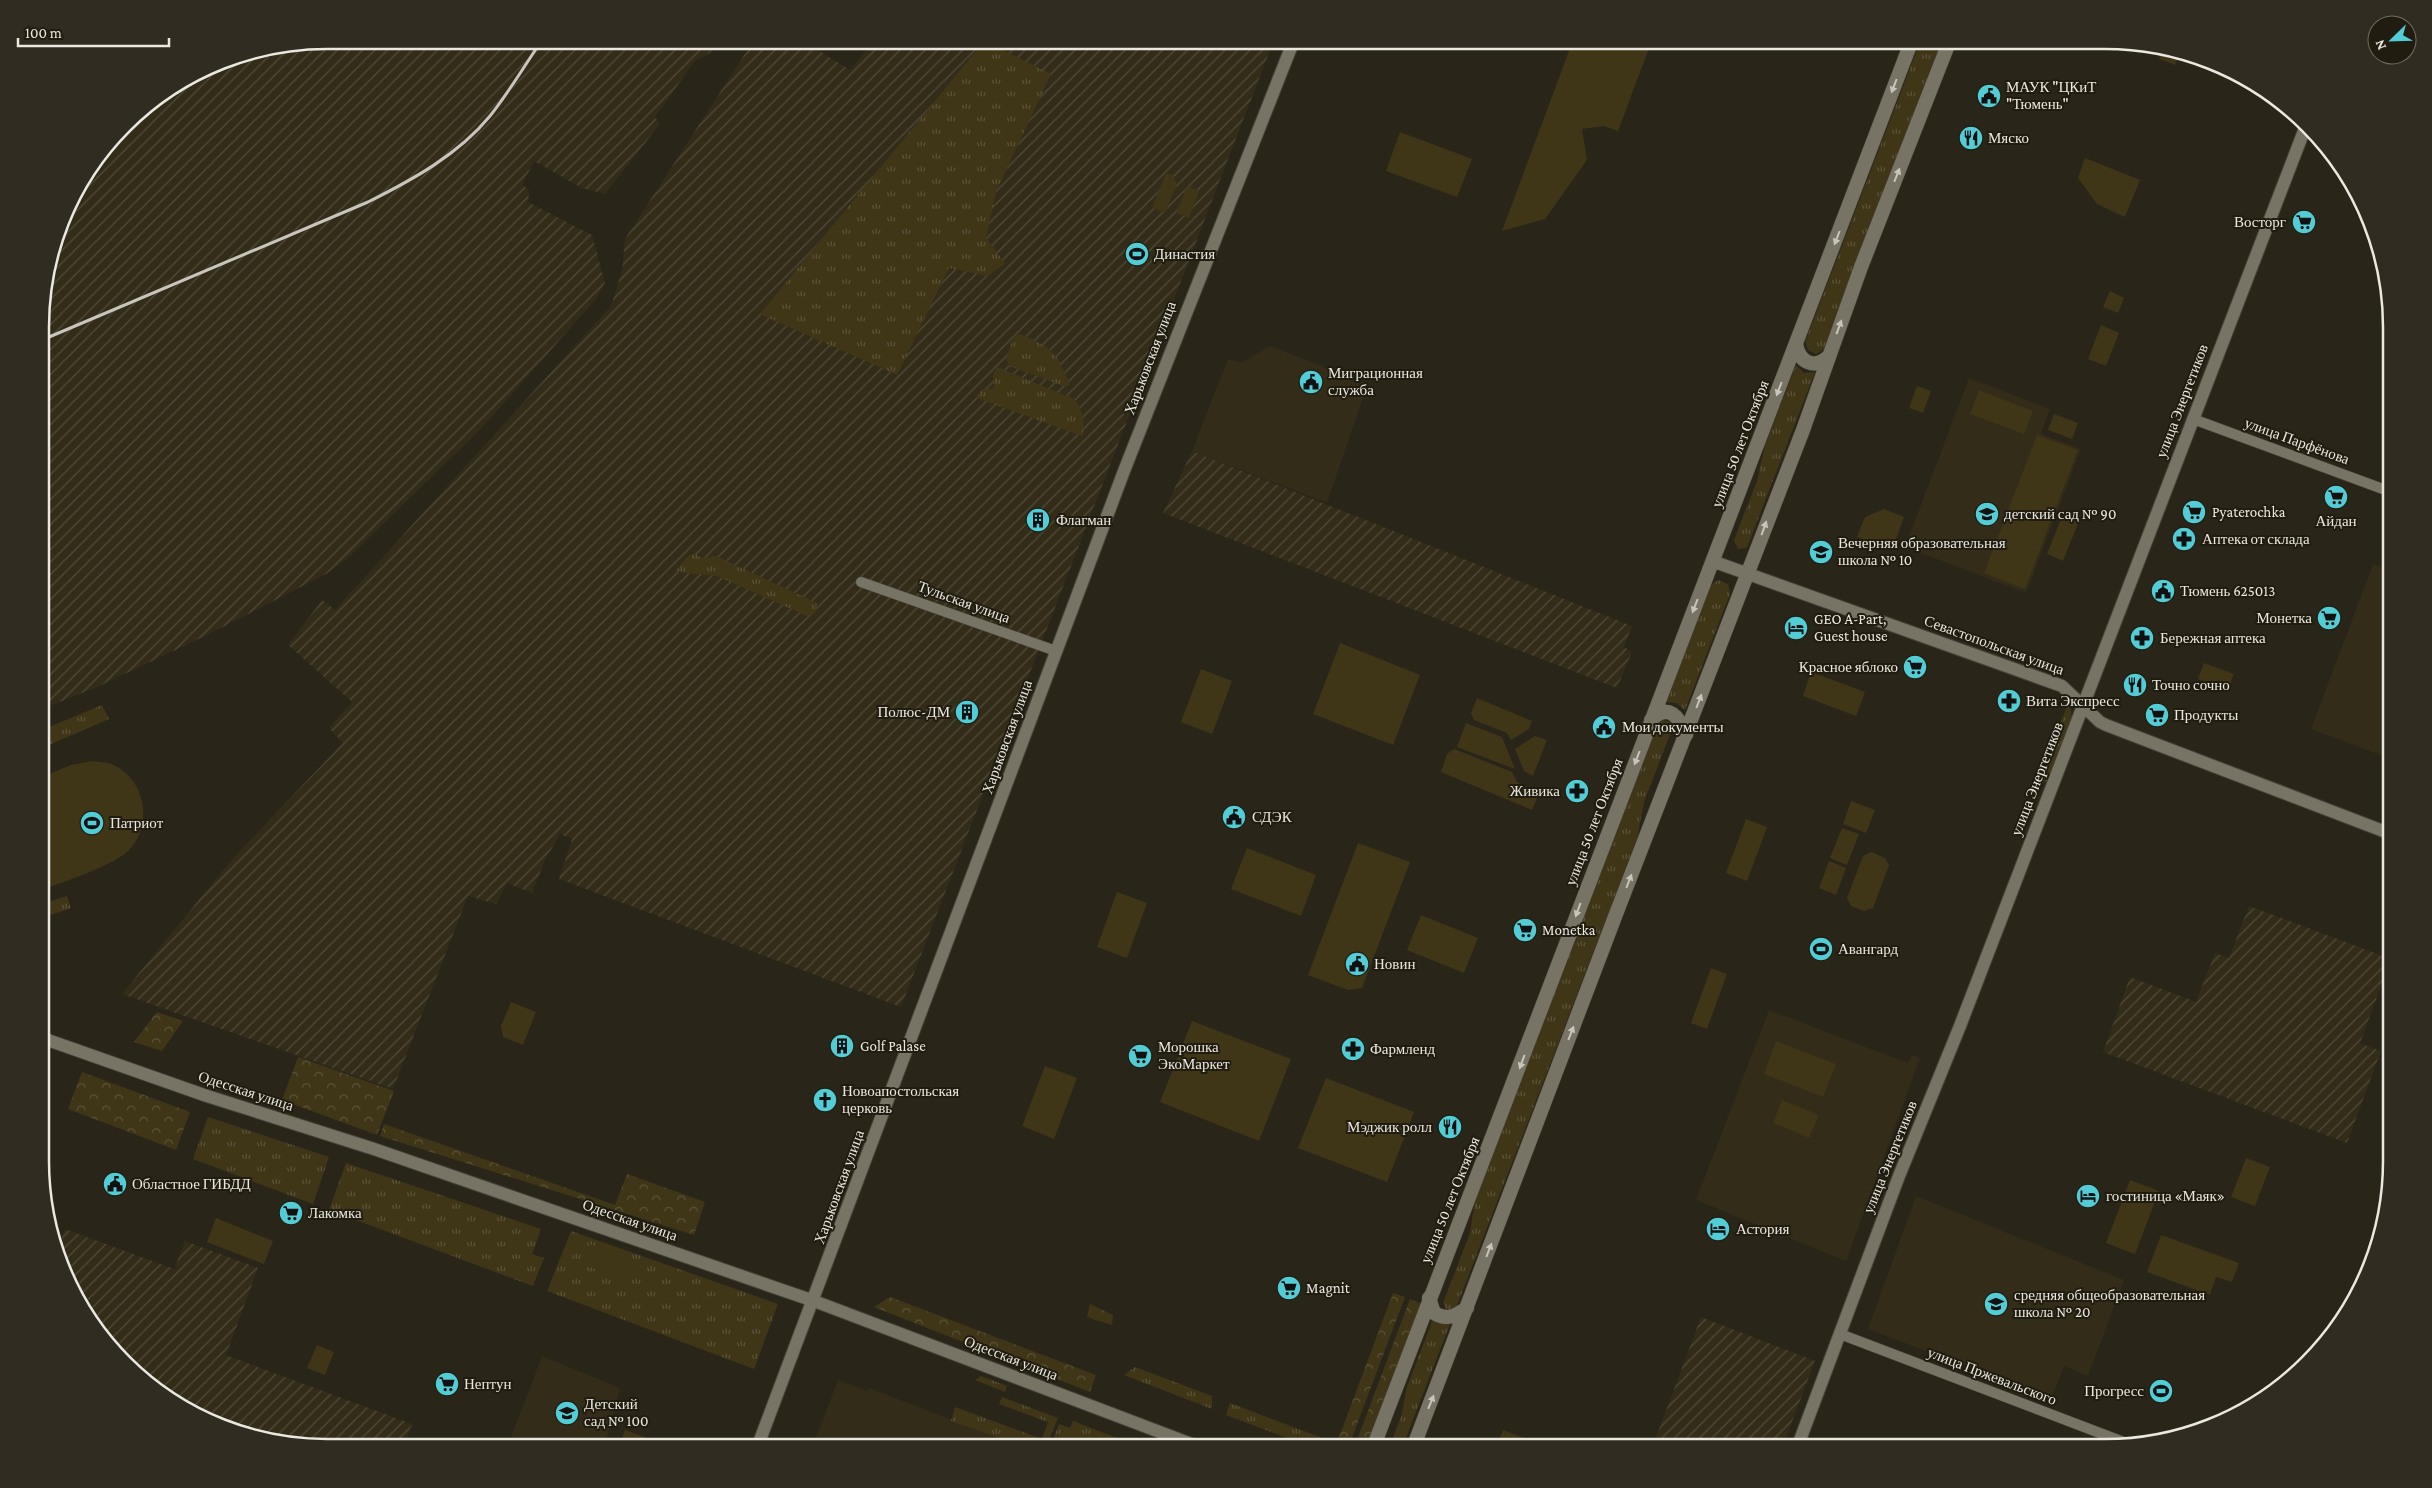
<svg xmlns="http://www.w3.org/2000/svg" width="2432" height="1488" viewBox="0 0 2432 1488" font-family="'Crimson Pro',serif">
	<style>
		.built { fill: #322c19 }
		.industrial { fill: url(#industrial-furrows) }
		.grass { fill: url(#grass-tufts) }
		.forest { fill: url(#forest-crowns) }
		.park { fill: #3f3618 }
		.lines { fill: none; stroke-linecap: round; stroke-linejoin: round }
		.minor-casing { stroke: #464339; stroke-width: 11 }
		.tertiary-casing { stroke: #464339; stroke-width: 14 }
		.secondary-casing { stroke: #464339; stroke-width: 15 }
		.minor { stroke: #777365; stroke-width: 10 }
		.tertiary { stroke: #777365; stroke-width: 12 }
		.secondary { stroke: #777365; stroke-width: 14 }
		.rail { stroke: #c8c5bc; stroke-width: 3 }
		.oneway { fill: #c8c5bb }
		.labels { text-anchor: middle; stroke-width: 4; stroke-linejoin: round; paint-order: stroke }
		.poi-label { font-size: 15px; fill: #ebe8e0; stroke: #201c10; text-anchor: start }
		.street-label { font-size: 15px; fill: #ebe8e0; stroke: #201c10 }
		.rim { fill: none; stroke: #ebe8e0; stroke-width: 2.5 }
	</style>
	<defs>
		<pattern id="industrial-furrows" width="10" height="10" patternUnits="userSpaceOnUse" patternTransform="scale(1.25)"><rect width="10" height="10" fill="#322c19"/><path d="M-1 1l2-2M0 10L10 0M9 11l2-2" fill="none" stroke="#504b3a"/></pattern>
		<pattern id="grass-tufts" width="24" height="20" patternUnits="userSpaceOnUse" patternTransform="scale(1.25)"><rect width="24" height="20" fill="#3f3618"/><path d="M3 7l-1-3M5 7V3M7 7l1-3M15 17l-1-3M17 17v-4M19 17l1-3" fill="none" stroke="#5b5339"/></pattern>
		<pattern id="forest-crowns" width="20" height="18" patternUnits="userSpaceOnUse" patternTransform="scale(1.25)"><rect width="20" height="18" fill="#3f3618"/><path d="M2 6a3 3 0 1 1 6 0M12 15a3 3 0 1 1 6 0" fill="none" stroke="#5b5339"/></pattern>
	</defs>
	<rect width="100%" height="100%" fill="#292619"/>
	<!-- built -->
	<path class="built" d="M1270,346l98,38 -41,119 -135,-52 36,-92 13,4z
		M1969,378l81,31 -9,25 40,15 -55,144 -121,-46z
		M2373,564l18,7v188l-80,-30z
		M1769,1010l139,53 4,-8 8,3 -74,203 -150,-61z
		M1916,1196l208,84 -36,96 -24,-10 -13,33 -183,-70z
		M542,1356l78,32 -16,60h-97z
		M838,1380l29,11 2,-3 157,60h-214z"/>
	<!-- industrial -->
	<path class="industrial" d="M327,40h393l-10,13 -15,8 -40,56 5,7 -55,70 -23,-6 -48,-27 -12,24 7,5 -1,12 64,33 13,48 -9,16 -118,133 -129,125 -23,17 -119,61 -110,52 -55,22v-419l28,-90 68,-89 79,-49z
		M754,40h48l48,30 25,-30h399l-373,967 -342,-128 13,-40 -12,-5 -15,26 -13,33 -25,-10 -11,21 -28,-8 -75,193 -271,-95 112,-137 109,-114 -14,-15 23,-26 -64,-57 34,-45 13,10 276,-304 11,-35 3,-32z
		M1192,451l440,175 -8,21 8,5 -15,36 -454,-175z
		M2249,906l142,53 -31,84 21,8 -34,92 -244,-91 27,-75 66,25 19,-49 14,5z
		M65,1229l109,40 11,-28 73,27 -32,87 186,69 -9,24h-76l-75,-10 -84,-38 -44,-36 -45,-59 -20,-59z
		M1701,1317l114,44 -33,87h-130z"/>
	<!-- grass -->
	<path class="grass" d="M985,40h23l-6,10 49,24 -55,118 -10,46 19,25 -17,13 -39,-8 -52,107 -137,-61z
		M1921,40h21l-118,309 -8,5 -8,-4 -3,-8z
		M1020,334c35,16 34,15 50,50l-4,3 -57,-21 -3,-8 8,-22z
		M1796,365l8,8 11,-1 -67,173 -2,3 -8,1 -4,-9 23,-59 8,-36z
		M997,367l77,32c8,9 12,26 8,37l-105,-38 4,-8 13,-2 -1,-13z
		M695,553l6,5 15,-2 101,47 -2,10 -8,3 -90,-40 -42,-4 12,-15z
		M1718,580l10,4 2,10 -45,116 -9,-7 -11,-1 45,-116z
		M2069,701l3,17 -24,62 -12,6z
		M102,705l7,14 -67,29v-18z
		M1663,720l7,2 2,7 -28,73 -7,37 -181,469 -9,3 -4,-8 27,-70 5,-33 182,-476z
		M67,896l4,12 -29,10v-14z
		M208,1117l121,40 -16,47 -120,-45z
		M346,1163l195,66 -9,25 12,4 -11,28 -204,-76z
		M571,1231l207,73 -24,65 -207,-78z
		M1433,1319l8,5h9l-48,124h-13l12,-31 6,-30z
		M1135,1367l77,29v13l-88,-34z
		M981,1376l26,10 -2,6 -30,-12z
		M1002,1397l56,21 -10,24 -7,6h-13l-77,-27 4,-14 87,32 6,-17 -49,-18z
		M1230,1403l95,36 -3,9h-8l-88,-33z
		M1073,1421l67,26v1h-83l-6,-3 8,-21 11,4z"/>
	<!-- forest -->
	<path class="forest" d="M157,1012l26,9 -21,30 -28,-9z
		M298,1057l96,34 -17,44 -95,-35z
		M82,1072l108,40 -14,38 -108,-41z
		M384,1124l231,81 12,-31 78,28 -11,33 -314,-99z
		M1393,1293l12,4 -57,151h-13z
		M890,1297l206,78 -6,17 -216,-85z
		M1410,1299l12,5 -55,144h-13z
		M1090,1304l23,11 -1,10 -25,-8z"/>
	<!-- park -->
	<path class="park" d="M1573,40h79l-34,91 -14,-5 -22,3 5,31 -42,59 -43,12z
		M2163,48l18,2 -6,15 -16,-6z
		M1400,132l72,27 -15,38 -71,-26z
		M2085,158l55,22 -15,37 -28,-13 -19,-26z
		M1166,173l7,2 4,9 -12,29 -13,-5z
		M1187,186l12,5 -10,27 -13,-5z
		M2110,291l14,7 -6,15 -15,-6z
		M2101,325l18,8 -13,33 -18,-7z
		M1917,386l14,5 -8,22 -14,-5z
		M1979,390l54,21 -9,23 -54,-20z
		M2054,414l24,9 -6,16 -24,-9z
		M2037,435l41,15 -53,139 -41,-16z
		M1884,509l20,8 -12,33 -35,-13 8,-20z
		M2063,514l16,7 -16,40 -16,-7z
		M1340,643l80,32 -27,70 -80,-31z
		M2204,663l30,11 -7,17 -29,-12z
		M1201,669l31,12 -20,53 -31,-12z
		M1811,672l54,20 -9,24 -53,-20z
		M1477,698l55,23 -3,8 -18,11 -4,-7 -33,-13 -3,-7z
		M1466,723l36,14 13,32 -58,-22z
		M1535,736l12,4 -14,36 -9,-5 -9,-22z
		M1454,749l58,23 5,10 22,11 -7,17 -91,-38 6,-18z
		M92,761c6,1 13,1 19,3 34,13 43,60 18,86 -16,16 -64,31 -87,40v-113l29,-12z
		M1851,801l24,9 -9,23 -23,-9z
		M1746,819l21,8 -20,54 -21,-8z
		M1842,828l17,6 -12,31 -17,-7z
		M1358,843l52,19 -48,126 -14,2 -40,-15z
		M1247,848l69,27 -15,41 -70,-27z
		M1871,852l14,6 4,7 -16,43 -9,3 -13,-5 -4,-8 16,-42z
		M1829,861l17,7 -10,27 -17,-7z
		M1117,892l30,11 -20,55 -30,-11z
		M1421,915l57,23 -14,35 -57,-23z
		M1711,968l16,6 -20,55 -16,-6z
		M511,1002l25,10 -13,33 -20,-8 -2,-11z
		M1192,1021l99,38 -32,82 -99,-39z
		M1776,1041l60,23 -13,33 -59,-23z
		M1045,1066l32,12 -23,61 -32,-13z
		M1326,1078l88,34 -27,70 -89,-34z
		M1782,1100l37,15 -10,23 -36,-15z
		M2246,1158l24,9 -15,39 -24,-9z
		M2130,1180l29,11 -24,63 -29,-11z
		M216,1218l57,23 -9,23 -57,-22z
		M2161,1235l78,28 -7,19 -16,-5 -6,18 -63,-23z
		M589,1244l44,13 -7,22 -43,-14z
		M317,1345l17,7 -9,23 -18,-7z
		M625,1430l36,13 -2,5h-40z
		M1503,1430l26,10 -3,8h-30z"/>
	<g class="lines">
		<!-- minor casing -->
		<g class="minor-casing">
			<path id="minor" d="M2193,419l198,73
				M861,582l195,69
				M1840,1334l294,112"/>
		</g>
		<!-- tertiary casing -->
		<g class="tertiary-casing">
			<path id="tertiary" d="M1712,561l350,125 38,36 6,3 285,109
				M42,1038l162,57 170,54 440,152 388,147
				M757,1448l367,-977 170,-431
				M1797,1448l102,-272 61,-150 347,-903"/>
		</g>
		<!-- secondary casing -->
		<g class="secondary-casing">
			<path id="secondary" d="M1796,344c3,18 18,26 32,13
				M1651,720c18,-18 28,-3 35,15
				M1429,1298l5,15c13,8 21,3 33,-5
				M1373,1448l539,-1408
				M1413,1448l203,-534 187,-484 58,-163 89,-227"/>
		</g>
		<!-- minor -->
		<use href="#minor" class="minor"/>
		<!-- tertiary -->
		<use href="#tertiary" class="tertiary"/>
		<!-- secondary -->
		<use href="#secondary" class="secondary"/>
		<!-- rail -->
		<path class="rail" d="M42,340l326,-138c44,-22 90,-47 122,-86 19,-24 35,-51 52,-76"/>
	</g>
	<!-- one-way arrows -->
	<defs><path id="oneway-solid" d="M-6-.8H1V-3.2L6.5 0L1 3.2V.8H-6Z" transform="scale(1.25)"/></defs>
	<g class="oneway">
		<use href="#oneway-solid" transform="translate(1894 86) rotate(111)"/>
		<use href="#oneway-solid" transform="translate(1897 175) rotate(-68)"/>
		<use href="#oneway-solid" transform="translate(1837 238) rotate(111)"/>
		<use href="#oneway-solid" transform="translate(1839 327) rotate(-70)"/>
		<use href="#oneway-solid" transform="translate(1779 389) rotate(111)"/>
		<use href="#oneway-solid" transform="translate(1764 528) rotate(-70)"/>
		<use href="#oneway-solid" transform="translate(1695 606) rotate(111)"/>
		<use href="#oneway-solid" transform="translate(1699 701) rotate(-69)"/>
		<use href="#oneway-solid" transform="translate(1637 758) rotate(111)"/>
		<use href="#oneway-solid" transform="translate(1629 881) rotate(-69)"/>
		<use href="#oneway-solid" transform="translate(1578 910) rotate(110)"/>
		<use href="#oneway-solid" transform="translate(1571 1033) rotate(-69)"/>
		<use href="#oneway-solid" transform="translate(1522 1062) rotate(110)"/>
		<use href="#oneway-solid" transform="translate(1489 1250) rotate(-69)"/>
		<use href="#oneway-solid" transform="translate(1431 1402) rotate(-68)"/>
	</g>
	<!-- icons -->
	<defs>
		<g id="civic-disc" transform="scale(1.25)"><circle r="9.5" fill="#52ccd5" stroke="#201c10"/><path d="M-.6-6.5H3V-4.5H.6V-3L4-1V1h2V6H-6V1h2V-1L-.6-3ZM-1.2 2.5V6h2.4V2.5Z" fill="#111"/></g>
		<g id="restaurant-disc" transform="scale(1.25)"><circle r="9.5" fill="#52ccd5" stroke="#201c10"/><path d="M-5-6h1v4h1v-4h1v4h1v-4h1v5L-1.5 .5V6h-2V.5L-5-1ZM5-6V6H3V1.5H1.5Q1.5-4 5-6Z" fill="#111"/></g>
		<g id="supermarket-disc" transform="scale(1.25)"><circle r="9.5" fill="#52ccd5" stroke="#201c10"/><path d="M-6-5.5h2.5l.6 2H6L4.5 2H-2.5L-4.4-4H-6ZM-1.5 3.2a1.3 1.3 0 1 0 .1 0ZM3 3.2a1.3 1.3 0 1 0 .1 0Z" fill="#111"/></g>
		<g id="stadium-disc" transform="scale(1.25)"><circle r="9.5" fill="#52ccd5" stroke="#201c10"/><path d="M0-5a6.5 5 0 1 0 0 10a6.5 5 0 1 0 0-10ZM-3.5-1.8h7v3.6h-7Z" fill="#111"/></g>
		<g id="school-disc" transform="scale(1.25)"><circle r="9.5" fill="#52ccd5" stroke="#201c10"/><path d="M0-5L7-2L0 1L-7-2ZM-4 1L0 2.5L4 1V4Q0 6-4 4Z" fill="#111"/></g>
		<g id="building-disc" transform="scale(1.25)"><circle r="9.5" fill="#52ccd5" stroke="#201c10"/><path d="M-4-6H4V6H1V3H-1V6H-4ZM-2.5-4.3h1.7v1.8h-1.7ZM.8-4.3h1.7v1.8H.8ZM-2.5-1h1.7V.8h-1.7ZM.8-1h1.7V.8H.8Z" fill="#111"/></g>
		<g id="pharmacy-disc" transform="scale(1.25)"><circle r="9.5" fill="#52ccd5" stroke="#201c10"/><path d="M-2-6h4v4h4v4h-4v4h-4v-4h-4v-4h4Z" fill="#111"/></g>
		<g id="hotel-disc" transform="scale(1.25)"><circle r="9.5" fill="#52ccd5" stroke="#201c10"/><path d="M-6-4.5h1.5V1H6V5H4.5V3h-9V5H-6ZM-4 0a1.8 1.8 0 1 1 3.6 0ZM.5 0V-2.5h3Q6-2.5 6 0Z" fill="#111"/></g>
		<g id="church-disc" transform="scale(1.25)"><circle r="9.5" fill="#52ccd5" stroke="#201c10"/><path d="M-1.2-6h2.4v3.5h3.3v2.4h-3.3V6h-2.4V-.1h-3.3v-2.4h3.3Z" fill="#111"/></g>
	</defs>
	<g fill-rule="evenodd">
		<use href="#civic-disc" x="1989" y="96"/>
		<use href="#restaurant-disc" x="1971" y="138"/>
		<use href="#supermarket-disc" x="2304" y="222"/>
		<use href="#stadium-disc" x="1137" y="254"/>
		<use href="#civic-disc" x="1311" y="382"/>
		<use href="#supermarket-disc" x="2336" y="497"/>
		<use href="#supermarket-disc" x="2194" y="512"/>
		<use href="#school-disc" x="1987" y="514"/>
		<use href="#building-disc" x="1038" y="520"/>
		<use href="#pharmacy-disc" x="2184" y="539"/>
		<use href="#school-disc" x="1821" y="552"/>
		<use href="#civic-disc" x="2163" y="591"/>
		<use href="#supermarket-disc" x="2329" y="618"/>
		<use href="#hotel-disc" x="1796" y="628"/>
		<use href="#pharmacy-disc" x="2142" y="638"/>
		<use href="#supermarket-disc" x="1915" y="667"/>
		<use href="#restaurant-disc" x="2135" y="685"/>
		<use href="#pharmacy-disc" x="2009" y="701"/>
		<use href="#building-disc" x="967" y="712"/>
		<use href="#supermarket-disc" x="2157" y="715"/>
		<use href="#civic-disc" x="1604" y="727"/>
		<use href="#pharmacy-disc" x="1577" y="791"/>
		<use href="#civic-disc" x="1234" y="817"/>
		<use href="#stadium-disc" x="92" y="823"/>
		<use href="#supermarket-disc" x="1525" y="930"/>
		<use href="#stadium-disc" x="1821" y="949"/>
		<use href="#civic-disc" x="1357" y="964"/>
		<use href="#building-disc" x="842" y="1046"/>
		<use href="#pharmacy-disc" x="1353" y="1049"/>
		<use href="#supermarket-disc" x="1140" y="1056"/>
		<use href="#church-disc" x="825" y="1100"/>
		<use href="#restaurant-disc" x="1450" y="1127"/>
		<use href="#civic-disc" x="115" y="1184"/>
		<use href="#hotel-disc" x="2088" y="1196"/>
		<use href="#supermarket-disc" x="291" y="1213"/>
		<use href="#hotel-disc" x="1718" y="1229"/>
		<use href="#supermarket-disc" x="1289" y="1288"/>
		<use href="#school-disc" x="1996" y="1304"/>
		<use href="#supermarket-disc" x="447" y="1384"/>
		<use href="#stadium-disc" x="2161" y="1391"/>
		<use href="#school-disc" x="567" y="1413"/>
	</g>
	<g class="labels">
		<!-- poi labels -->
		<g class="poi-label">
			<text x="2006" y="92">МАУК "ЦКиТ<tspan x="2006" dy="17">"Тюмень"</tspan></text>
			<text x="1988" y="143">Мяско</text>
			<text x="2286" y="227" text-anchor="end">Восторг</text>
			<text x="1154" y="259">Династия</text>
			<text x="1328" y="378">Миграционная<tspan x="1328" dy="17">служба</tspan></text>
			<text x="2212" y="517">Pyaterochka</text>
			<text x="2004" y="519">детский сад № 90</text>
			<text x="1056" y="525">Флагман</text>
			<text x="2336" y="526" text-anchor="middle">Айдан</text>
			<text x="2202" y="544">Аптека от склада</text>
			<text x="1838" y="548">Вечерняя образовательная<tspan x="1838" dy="17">школа № 10</tspan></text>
			<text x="2180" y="596">Тюмень 625013</text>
			<text x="2312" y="623" text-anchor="end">Монетка</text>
			<text x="1814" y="624">GEO A-Part,<tspan x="1814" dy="17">Guest house</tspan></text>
			<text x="2160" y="643">Бережная аптека</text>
			<text x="1898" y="672" text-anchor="end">Красное яблоко</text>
			<text x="2152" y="690">Точно сочно</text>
			<text x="2026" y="706">Вита Экспресс</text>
			<text x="950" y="717" text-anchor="end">Полюс-ДМ</text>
			<text x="2174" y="720">Продукты</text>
			<text x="1622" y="732">Мои документы</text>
			<text x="1560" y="796" text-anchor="end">Живика</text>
			<text x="1252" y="822">СДЭК</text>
			<text x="110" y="828">Патриот</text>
			<text x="1542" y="935">Monetka</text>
			<text x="1838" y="954">Авангард</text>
			<text x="1374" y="969">Новин</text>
			<text x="860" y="1051">Golf Palase</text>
			<text x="1158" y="1052">Морошка<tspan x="1158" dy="17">ЭкоМаркет</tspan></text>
			<text x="1370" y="1054">Фармленд</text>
			<text x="842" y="1096">Новоапостольская<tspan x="842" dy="17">церковь</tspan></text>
			<text x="1432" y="1132" text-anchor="end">Мэджик ролл</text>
			<text x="132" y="1189">Областное ГИБДД</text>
			<text x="2106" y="1201">гостиница «Маяк»</text>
			<text x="308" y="1218">Лакомка</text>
			<text x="1736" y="1234">Астория</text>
			<text x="1306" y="1293">Magnit</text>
			<text x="2014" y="1300">средняя общеобразовательная<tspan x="2014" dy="17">школа № 20</tspan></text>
			<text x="464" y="1389">Нептун</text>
			<text x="2144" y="1396" text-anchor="end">Прогресс</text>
			<text x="584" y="1409">Детский<tspan x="584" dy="17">сад № 100</tspan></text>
		</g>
		<!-- street labels -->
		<g class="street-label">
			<text transform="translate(1150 358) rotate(-69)" y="5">Харьковская улица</text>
			<text transform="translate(2182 401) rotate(-69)" y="5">улица Энергетиков</text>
			<text transform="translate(2297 441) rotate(20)" y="5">улица Парфёнова</text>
			<text transform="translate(1740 444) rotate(-69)" y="5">улица 50 лет Октября</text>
			<text transform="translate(964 602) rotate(20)" y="5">Тульская улица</text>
			<text transform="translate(1994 645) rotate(20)" y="5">Севастопольская улица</text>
			<text transform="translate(1007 737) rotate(-70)" y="5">Харьковская улица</text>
			<text transform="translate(2037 779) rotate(-69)" y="5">улица Энергетиков</text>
			<text transform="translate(1594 822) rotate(-69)" y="5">улица 50 лет Октября</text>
			<text transform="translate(246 1091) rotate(18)" y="5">Одесская улица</text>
			<text transform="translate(1890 1157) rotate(-68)" y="5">улица Энергетиков</text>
			<text transform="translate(839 1187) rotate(-70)" y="5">Харьковская улица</text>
			<text transform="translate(1450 1200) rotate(-68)" y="5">улица 50 лет Октября</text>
			<text transform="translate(630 1220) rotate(19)" y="5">Одесская улица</text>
			<text transform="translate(1011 1358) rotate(21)" y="5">Одесская улица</text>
			<text transform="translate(1992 1376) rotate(21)" y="5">улица Пржевальского</text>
		</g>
	</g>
	<!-- crop -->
	<path d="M0 0H2432V1488H0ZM327 49H2105A278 278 0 0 1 2383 327V1161A278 278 0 0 1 2105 1439H327A278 278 0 0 1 49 1161V327A278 278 0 0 1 327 49Z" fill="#302c21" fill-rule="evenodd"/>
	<path class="rim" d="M327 49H2105A278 278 0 0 1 2383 327V1161A278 278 0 0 1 2105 1439H327A278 278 0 0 1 49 1161V327A278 278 0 0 1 327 49Z"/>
	<!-- north arrow -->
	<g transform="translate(2392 40) rotate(247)"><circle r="24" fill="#201c10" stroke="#716e63"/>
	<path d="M0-4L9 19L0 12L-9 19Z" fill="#52ccd5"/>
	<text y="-8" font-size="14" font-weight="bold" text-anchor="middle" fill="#ebe8e0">N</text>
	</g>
	<!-- scale -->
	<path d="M18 38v8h151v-8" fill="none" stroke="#ebe8e0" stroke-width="2.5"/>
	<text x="25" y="38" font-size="15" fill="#ebe8e0" stroke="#201c10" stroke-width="4" paint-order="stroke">100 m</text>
</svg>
